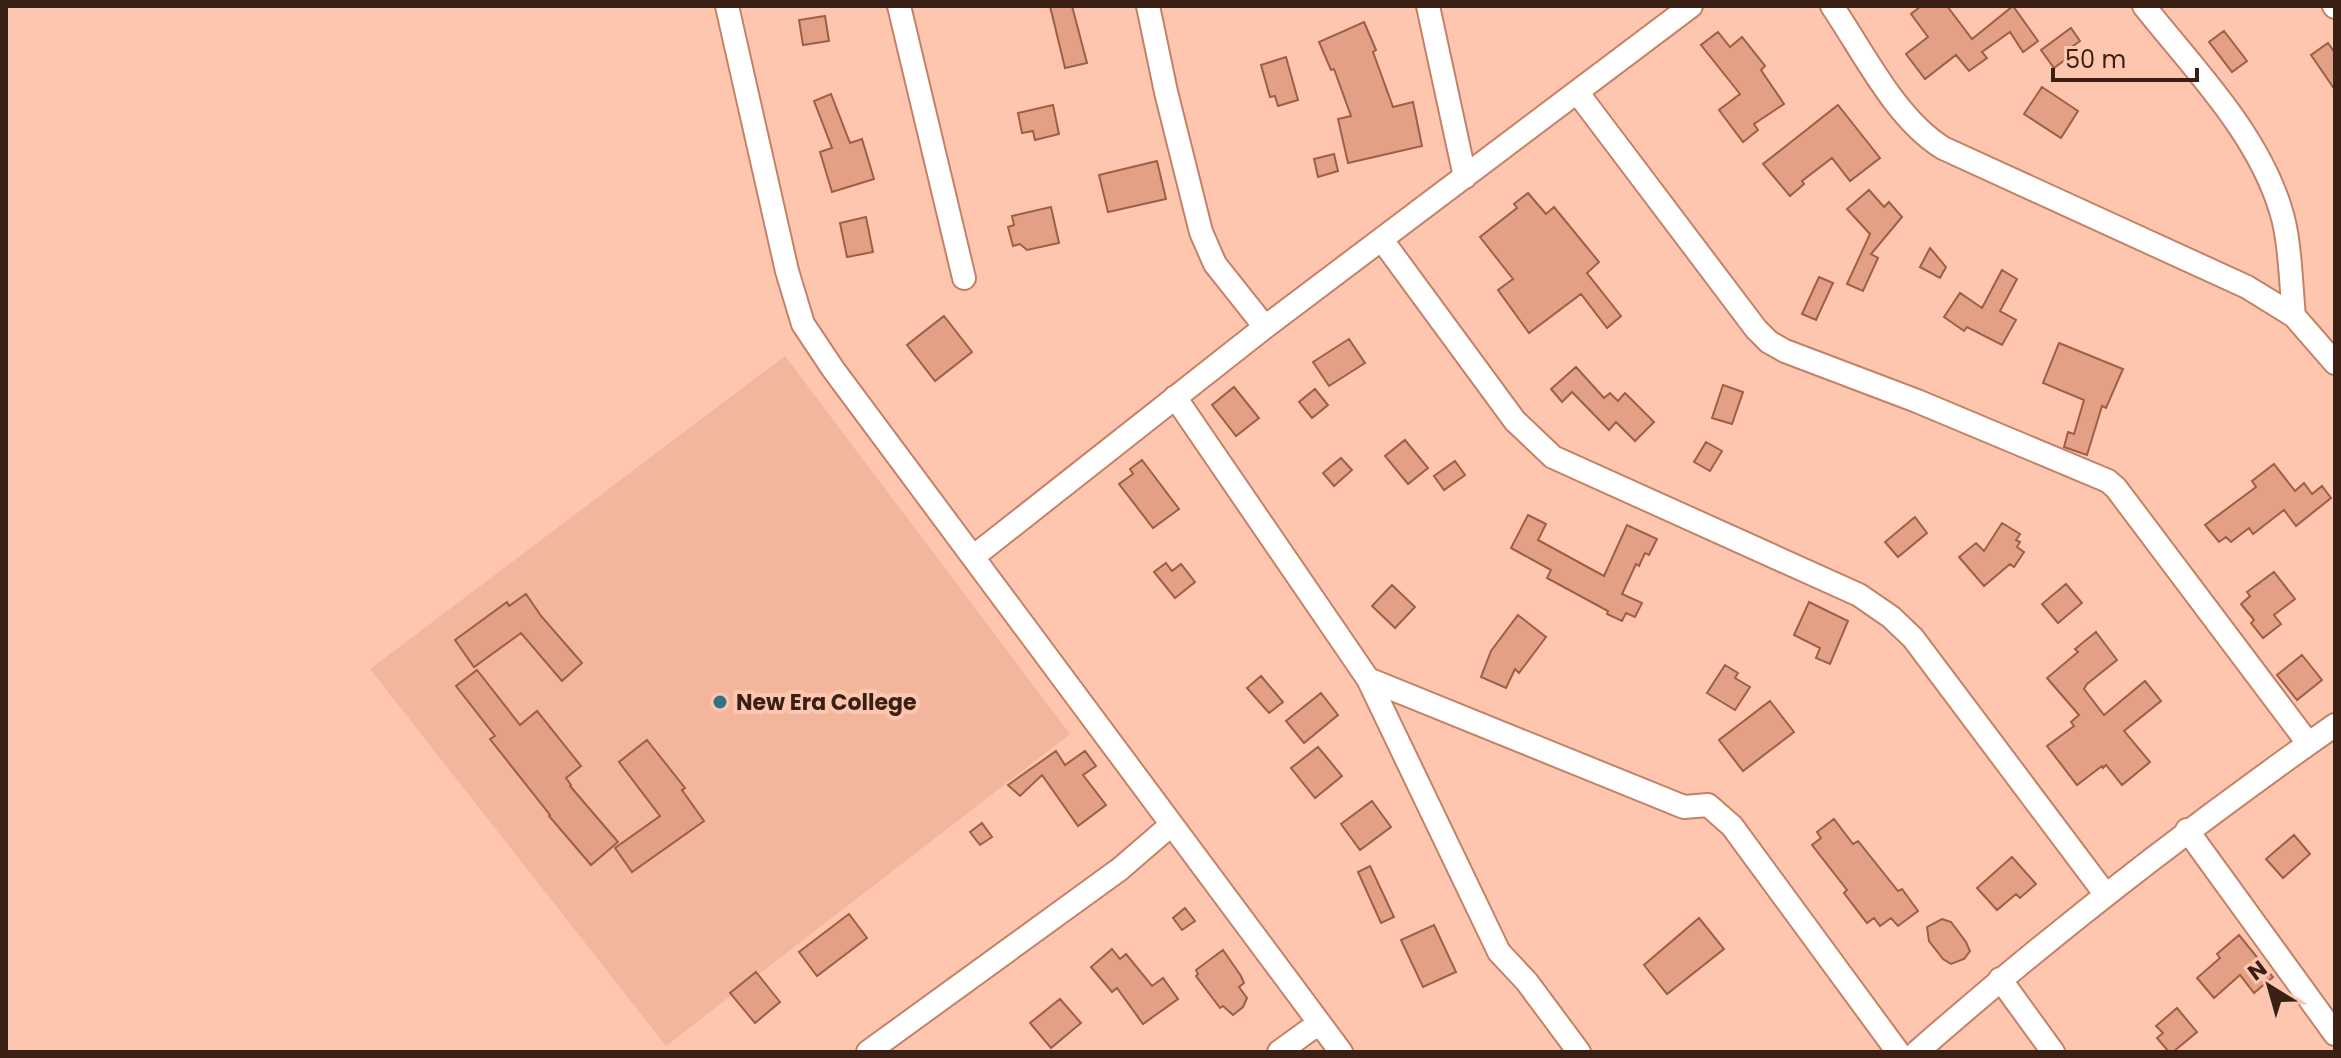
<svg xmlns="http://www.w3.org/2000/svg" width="2341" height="1058" viewBox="0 0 2341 1058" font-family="Poppins,sans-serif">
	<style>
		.built { fill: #f2b69d }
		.building { fill: #e4a084; stroke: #9d5f45; stroke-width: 2 }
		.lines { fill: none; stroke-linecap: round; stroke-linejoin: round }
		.street-casing { stroke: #c38266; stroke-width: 26 }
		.street { stroke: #fff; stroke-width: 22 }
		.poi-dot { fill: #327186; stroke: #ffc6af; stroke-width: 3 }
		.labels { text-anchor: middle; stroke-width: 8; stroke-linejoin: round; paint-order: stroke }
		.poi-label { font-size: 22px; font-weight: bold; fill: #391f14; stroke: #ffc6af; text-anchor: start }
	</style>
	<rect width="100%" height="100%" fill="#ffc6af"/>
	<!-- built -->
	<path class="built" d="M785,356l285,378 -404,312 -296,-377z"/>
	<!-- building -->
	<path class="building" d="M1050,6h22l15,57 -22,5z
		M1921,6h26l25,33 41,-33 25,35 -15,11 -13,-20 -28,20 5,6 -18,13 -13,-16 -31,24 -19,-25 22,-17 -17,-23z
		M825,16l4,25 -26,4 -4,-25z
		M1364,22l12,28 -3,2 20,55 20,-5 9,44 -74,17 -10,-44 13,-3 -17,-47 -3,1 -12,-28z
		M2071,28l9,13 -14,10 4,5 -16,12 -13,-18z
		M2224,31l23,30 -15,11 -23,-30z
		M1718,32l12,15 12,-10 23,29 -4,4 23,34 -30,20 4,6 -15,12 -24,-32 21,-16 -39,-49z
		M2328,43l7,10v37l-24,-35z
		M1286,57l12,43 -20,6 -3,-10 -5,1 -9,-32z
		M2042,87l36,24 -17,27 -37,-24z
		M831,94l19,49 12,-4 12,40 -42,13 -12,-40 12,-4 -18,-47z
		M1053,105l6,29 -24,6 -2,-9 -11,2 -4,-20z
		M1838,105l42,53 -30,23 -18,-23 -30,23 2,3 -14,12 -27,-32z
		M1334,154l4,17 -20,6 -4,-18z
		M1157,161l9,38 -58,13 -9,-37z
		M1869,190l15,17 5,-5 13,15 -31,37 7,4 -15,33 -16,-7 23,-50 -23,-25z
		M1528,193l18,21 8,-7 45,55 -12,11 34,43 -14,12 -26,-34 -52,39 -31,-43 15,-11 -33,-42 37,-29 -3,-4z
		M1051,207l8,36 -32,7 -7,-6 -7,2 -5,-19 6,-2 -2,-9z
		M866,217l7,35 -26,5 -7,-34z
		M1930,248l16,19 -6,11 -20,-11z
		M2002,270l15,9 -17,32 16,9 -14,25 -35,-18 -3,4 -20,-14 16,-24 22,15z
		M1819,277l14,6 -17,37 -14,-6z
		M944,316l28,36 -37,29 -28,-36z
		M1349,339l16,24 -36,23 -16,-24z
		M2059,343l64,26 -17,39 -4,-2 -15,49 -23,-8 4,-15 6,2 10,-34 -41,-17z
		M1576,367l28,31 6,-5 8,8 7,-8 29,29 -19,19 -19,-19 -7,8 -37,-38 -10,10 -11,-13z
		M1723,385l20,7 -11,32 -20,-6z
		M1234,387l25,31 -23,18 -24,-31z
		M1315,389l13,16 -16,13 -13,-16z
		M1405,440l23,28 -20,16 -23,-28z
		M1706,442l16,9 -12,20 -16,-9z
		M1341,458l11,12 -18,16 -11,-13z
		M1142,460l37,49 -26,19 -34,-44 14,-10 -3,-5z
		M1455,461l10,14 -21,15 -10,-14z
		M2274,464l21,27 9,-8 8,11 10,-8 9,12 -35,28 -12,-16 -31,24 -4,-6 -18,14 -5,-5 -7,5 -14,-17 51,-38 -4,-6z
		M1528,515l18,9 -8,16 66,36 23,-51 30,14 -8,16 -4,-2 -6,13 -3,-2 -14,30 20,9 -7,14 -9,-4 -4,8 -15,-7 1,-3 -61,-33 4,-8 -40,-22z
		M1915,517l12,16 -29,24 -13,-15z
		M2002,523l18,11 -4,6 4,2 -3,5 7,5 -10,15 -4,-3 -26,22 -25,-29 17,-14 8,8z
		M1166,563l6,8 9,-7 14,18 -20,16 -21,-26z
		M2274,572l21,27 -21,16 7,9 -18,14 -12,-15 3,-3 -13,-16 9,-8 -3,-4z
		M2066,584l16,19 -24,20 -16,-19z
		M1392,585l23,22 -20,21 -23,-22z
		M526,594l15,22 41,47 -20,18 -41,-48 -47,34 -19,-27 52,-38 2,4z
		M1809,602l39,19 -18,43 -14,-6 4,-10 -26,-13z
		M1518,615l28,22 -27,36 -4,-4 -9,19 -25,-11 10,-26z
		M2096,632l21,28 -30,24 -3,5 20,26 41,-34 16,20 -37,30 26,31 -28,23 -16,-20 -3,3 -1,-2 -25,19 -30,-39 27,-20 -3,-4 8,-7 -32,-37 31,-26 -3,-3z
		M2302,655l20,25 -25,20 -20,-25z
		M1725,665l13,8 -3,5 15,9 -15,23 -28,-17z
		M477,670l43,55 17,-14 44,55 -15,12 5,7 -1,1 48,56 -27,23 -42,-49 1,-1 -60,-76 5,-3 -39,-50z
		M1261,676l22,26 -14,11 -22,-25z
		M1321,693l17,22 -34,28 -18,-22z
		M1770,701l24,31 -51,39 -24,-31z
		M647,740l38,48 -3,2 22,31 -72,51 -17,-24 45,-32 -41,-54z
		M1318,747l24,29 -27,22 -24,-30z
		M1056,751l9,14 20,-14 11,15 -13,9 23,30 -28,21 -36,-51 -22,21 -12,-11z
		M1372,801l19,26 -31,23 -19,-26z
		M1834,819l19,25 5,-3 40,50 4,-2 16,22 -20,15 -7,-8 -11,8 -6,-8 -7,5 -23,-30 3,-3 -35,-45 9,-7 -4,-6z
		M982,823l10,14 -12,8 -10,-13z
		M2294,835l16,19 -27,24 -17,-19z
		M2012,857l24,27 -16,14 -4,-4 -19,16 -20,-22z
		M1370,866l24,51 -13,6 -23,-51z
		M1185,908l10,13 -13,9 -9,-12z
		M849,914l18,24 -50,38 -18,-24z
		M1699,918l25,31 -57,45 -23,-29z
		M1942,919l9,3 15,20 4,9 -6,8 -13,5 -8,-5 -14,-18 -2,-14z
		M1434,925l22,47 -33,15 -22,-47z
		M2239,935l34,42 -19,16 -14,-18 -26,23 -17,-20 23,-20 -3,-4z
		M1112,949l8,10 6,-5 26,32 11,-8 15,21 -35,25 -26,-36 -5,4 -21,-25z
		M1223,950l18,26 3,7 -5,4 8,11 -4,9 -10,8 -10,-9 -3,2 -24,-32 2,-2 -2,-4z
		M756,972l24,30 -25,21 -25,-30z
		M1060,999l21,24 -30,25 -21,-25z
		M2177,1008l20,24 -24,20h-4l-12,-14 6,-5 -7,-7z"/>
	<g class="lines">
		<!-- street casing -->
		<g class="street-casing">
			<path id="street" d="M727,6l60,265 16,53 30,45 508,683
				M899,6l65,272
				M1148,6l18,86 35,140 14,32 50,63
				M1428,6l37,171
				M1832,6c32,47 63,112 111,142l304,139 47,29 41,47
				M2144,6c49,62 114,127 137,205 9,27 10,75 13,105
				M2334,6l1,1
				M1577,92l179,237 13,13 16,9 132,50 191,80 8,7 192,255
				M1382,240l133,181 38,36 306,138 32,22 22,21 193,257
				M1175,397l193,282 131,273 28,30 52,70
				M973,557l292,-230 426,-321
				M1368,679l316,128 24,-2 24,21 166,226
				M2187,830l148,204
				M2000,979l53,73
				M868,1052l252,-183 51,-44
				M1279,1052l40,-29
				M1917,1052c133,-117 273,-225 418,-327"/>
		</g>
		<!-- street -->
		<use href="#street" class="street"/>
	</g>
	<!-- markers -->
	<circle class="poi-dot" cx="720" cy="702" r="8"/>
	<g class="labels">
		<!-- poi labels -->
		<g class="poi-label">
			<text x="736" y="710">New Era College</text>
		</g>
	</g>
	<!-- border -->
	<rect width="2341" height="1058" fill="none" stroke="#391f14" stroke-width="16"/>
	<!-- north arrow -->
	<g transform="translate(2269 986) rotate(323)" stroke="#ffc6af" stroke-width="6" paint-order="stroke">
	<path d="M0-6L14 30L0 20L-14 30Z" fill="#391f14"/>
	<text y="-12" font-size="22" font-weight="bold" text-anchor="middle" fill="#391f14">N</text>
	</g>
	<!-- scale -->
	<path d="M2053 68v12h144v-12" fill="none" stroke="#391f14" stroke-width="4"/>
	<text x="2065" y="68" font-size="24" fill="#391f14" stroke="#ffc6af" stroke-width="6" paint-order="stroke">50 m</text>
</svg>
